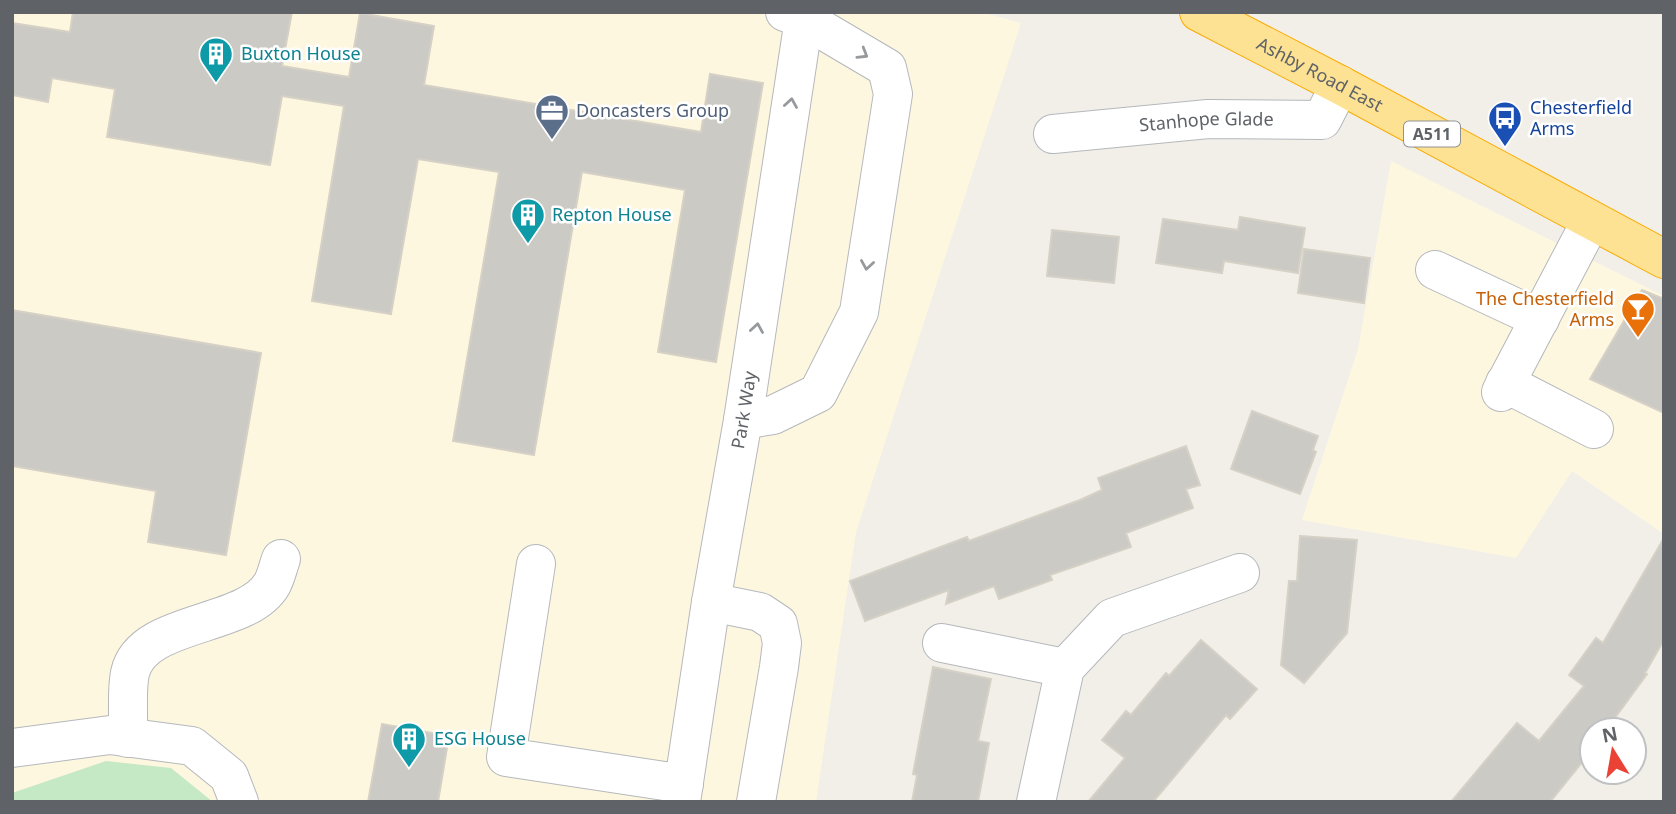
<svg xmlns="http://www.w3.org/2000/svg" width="1676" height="814" viewBox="0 0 1676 814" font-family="'Noto Sans',sans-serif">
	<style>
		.commercial { fill: #fef7e0 }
		.green { fill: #c5e8c5 }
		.building { fill: #cccac5; stroke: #d6d1c6; stroke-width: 2 }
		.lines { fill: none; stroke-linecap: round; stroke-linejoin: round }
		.minor-casing { stroke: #b5b8bc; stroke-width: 40 }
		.highway-casing { stroke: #f9ab00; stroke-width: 40 }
		.minor { stroke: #fff; stroke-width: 38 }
		.highway { stroke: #fde293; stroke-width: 38 }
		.oneway { stroke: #979a9d }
		.labels { text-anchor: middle; stroke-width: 5; stroke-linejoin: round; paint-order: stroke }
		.shield { fill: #fff; stroke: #8f9295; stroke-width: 2 }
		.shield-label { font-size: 16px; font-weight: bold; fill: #5f6368 }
		.culture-label { font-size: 18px; fill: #0d838f; stroke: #fff; text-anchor: start }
		.street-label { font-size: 18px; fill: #5f6368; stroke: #fff }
		.transit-label { font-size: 18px; fill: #164399; stroke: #fff; text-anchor: start }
		.service-label { font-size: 18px; fill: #4e5e75; stroke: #fff; text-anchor: start }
		.food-label { font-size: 18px; fill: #c56008; stroke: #fff; text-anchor: end }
	</style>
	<rect width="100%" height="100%" fill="#f1efe8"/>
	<!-- commercial -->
	<path class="commercial" d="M12,12h969l40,11 -165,509 -40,270h-804z
		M1391,161l273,135v238l-92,-63 -56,87 -214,-38 56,-171z"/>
	<!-- green -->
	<path class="green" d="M106,761l65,7 42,34h-201v-9z"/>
	<!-- building -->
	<path class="building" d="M73,12h219l-10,54 67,11 11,-64 74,13 -10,59 277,47 9,-58 53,9 -47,279 -58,-10 27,-162 -103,-18 -48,283 -81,-14 46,-269 -81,-13 -27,155 -79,-13 32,-195 -62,-10 -12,69 -163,-28 8,-48 -63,-11 -4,24 -36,-7v-72l58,9z
		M1240,217l65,11 -7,45 -74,-12 -2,12 -66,-10 7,-44 75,11z
		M1052,230l67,7 -5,46 -67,-7z
		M1304,249l66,9 -6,45 -66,-10z
		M1642,290l22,9v114l-74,-34z
		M12,310l249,43 -35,202 -78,-13 8,-51 -144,-25z
		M1252,411l66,25 -5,14 3,2 -16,42 -69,-25z
		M1186,446l14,39 -14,4 7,19 -67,25 5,14 -81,28 2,5 -53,19 -5,-13 -48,18 3,-14 -84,31 -15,-40 117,-44 2,4 111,-41 22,-10 -4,-12z
		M1300,536l57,4 -10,93 -43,50 -23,-18 8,-84h8z
		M1664,538v102l-19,33 2,1 -41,56h-14v20l-42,52h-99l66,-79 22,18 45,-55 -15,-11 27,-37 7,5z
		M1201,640l56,49 -27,30 -4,-4 -73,87h-65l37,-44 -23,-18 24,-29 5,4 35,-42 3,3z
		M933,667l58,12 -13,62 11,2 -11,59h-66l5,-27 -4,-1z
		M382,724l67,12 -11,66h-70z"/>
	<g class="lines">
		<!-- minor casing -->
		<g class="minor-casing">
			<g id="minor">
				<path id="s1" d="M1053,134l155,-15 114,1 18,-35"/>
				<path d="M1435,270l105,49"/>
				<path d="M1505,383l89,46"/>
				<path d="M1501,392l90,-171"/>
				<path d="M743,420l30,-5 45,-22 41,-81 34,-218 -6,-26 -83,-49 -19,-7"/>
				<path d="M536,564l-30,193 178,27"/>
				<path d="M711,602l49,10 18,12 4,19 -3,24 -23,135"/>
				<path d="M942,643l123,25"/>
				<path d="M128,738c1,-20 -2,-47 2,-65 12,-54 117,-45 142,-89 4,-7 6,-17 9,-25"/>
				<path d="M12,748l98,-13 82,11 37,30 10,26"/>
				<path id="s2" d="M681,802l30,-200 32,-182 61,-401"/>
				<path d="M1036,802l29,-134 47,-50 128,-45"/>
			</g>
		</g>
		<!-- highway casing -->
		<g class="highway-casing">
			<g id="highway">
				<path id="s3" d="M1199,12l141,73 324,174"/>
			</g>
		</g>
		<!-- minor -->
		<use href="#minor" class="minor"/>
		<!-- highway -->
		<use href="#highway" class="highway"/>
	</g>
	<!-- one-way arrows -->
	<defs><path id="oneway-chevron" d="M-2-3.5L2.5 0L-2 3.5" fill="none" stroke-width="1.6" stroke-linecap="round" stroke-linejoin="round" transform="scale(1.75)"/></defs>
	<g class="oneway">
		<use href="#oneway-chevron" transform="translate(863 54) rotate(31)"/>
		<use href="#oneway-chevron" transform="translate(791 103) rotate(-81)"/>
		<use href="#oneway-chevron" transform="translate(867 265) rotate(99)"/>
		<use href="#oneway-chevron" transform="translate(757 328) rotate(-81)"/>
	</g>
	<!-- icons -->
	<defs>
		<g id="building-pin" transform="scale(1.75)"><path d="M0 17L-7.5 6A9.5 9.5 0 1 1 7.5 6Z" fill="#0f9aa8" stroke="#fff"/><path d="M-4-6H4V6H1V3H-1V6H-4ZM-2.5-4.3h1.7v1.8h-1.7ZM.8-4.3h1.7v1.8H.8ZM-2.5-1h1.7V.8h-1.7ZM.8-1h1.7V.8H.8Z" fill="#fff"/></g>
		<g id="office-pin" transform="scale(1.75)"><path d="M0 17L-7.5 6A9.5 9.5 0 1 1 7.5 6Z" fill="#5c6f8a" stroke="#fff"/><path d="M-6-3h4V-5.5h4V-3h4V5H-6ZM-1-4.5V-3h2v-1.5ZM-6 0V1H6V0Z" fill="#fff"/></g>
		<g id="bus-pin" transform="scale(1.75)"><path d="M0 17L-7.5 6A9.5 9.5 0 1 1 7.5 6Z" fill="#1a4fb4" stroke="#fff"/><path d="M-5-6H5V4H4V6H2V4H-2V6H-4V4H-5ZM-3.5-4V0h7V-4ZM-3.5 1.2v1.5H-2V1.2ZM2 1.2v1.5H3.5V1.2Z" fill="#fff"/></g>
		<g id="bar-pin" transform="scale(1.75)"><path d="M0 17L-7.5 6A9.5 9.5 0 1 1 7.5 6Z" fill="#e8710a" stroke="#fff"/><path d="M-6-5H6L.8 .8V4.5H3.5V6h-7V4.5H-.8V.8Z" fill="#fff"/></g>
	</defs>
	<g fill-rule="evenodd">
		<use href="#building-pin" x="216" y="54"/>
		<use href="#office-pin" x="552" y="111"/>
		<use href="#bus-pin" x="1505" y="118"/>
		<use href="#building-pin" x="528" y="215"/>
		<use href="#bar-pin" x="1638" y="309"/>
		<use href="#building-pin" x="409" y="739"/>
	</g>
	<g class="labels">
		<!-- shield labels -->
		<rect class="shield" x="1404" y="121.5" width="56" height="25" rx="5"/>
		<g class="shield-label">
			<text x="1432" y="140">A511</text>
		</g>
		<!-- culture labels -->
		<g class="culture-label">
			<text x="241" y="60">Buxton House</text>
			<text x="552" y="221">Repton House</text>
			<text x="434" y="745">ESG House</text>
		</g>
		<!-- street labels -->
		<g class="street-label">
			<text dy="6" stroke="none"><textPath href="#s3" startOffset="136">Ashby Road East</textPath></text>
			<text dy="6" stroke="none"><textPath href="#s1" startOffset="154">Stanhope Glade</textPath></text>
			<text dy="6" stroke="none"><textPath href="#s2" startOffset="397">Park Way</textPath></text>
		</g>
		<!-- transit labels -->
		<g class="transit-label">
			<text x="1530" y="114">Chesterfield<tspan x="1530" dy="21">Arms</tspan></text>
		</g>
		<!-- service labels -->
		<g class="service-label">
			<text x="576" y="117">Doncasters Group</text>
		</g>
		<!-- food labels -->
		<g class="food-label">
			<text x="1614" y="305">The Chesterfield<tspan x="1614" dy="21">Arms</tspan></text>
		</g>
	</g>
	<!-- border -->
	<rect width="1676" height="814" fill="none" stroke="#5f6368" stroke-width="28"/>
	<!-- north arrow -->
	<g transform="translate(1613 751) rotate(349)"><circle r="33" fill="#ffffff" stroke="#bfc1c3" stroke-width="2"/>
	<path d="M0-5L12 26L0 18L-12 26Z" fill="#ea4335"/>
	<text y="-10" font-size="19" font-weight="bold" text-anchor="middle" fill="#5f6368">N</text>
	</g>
</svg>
